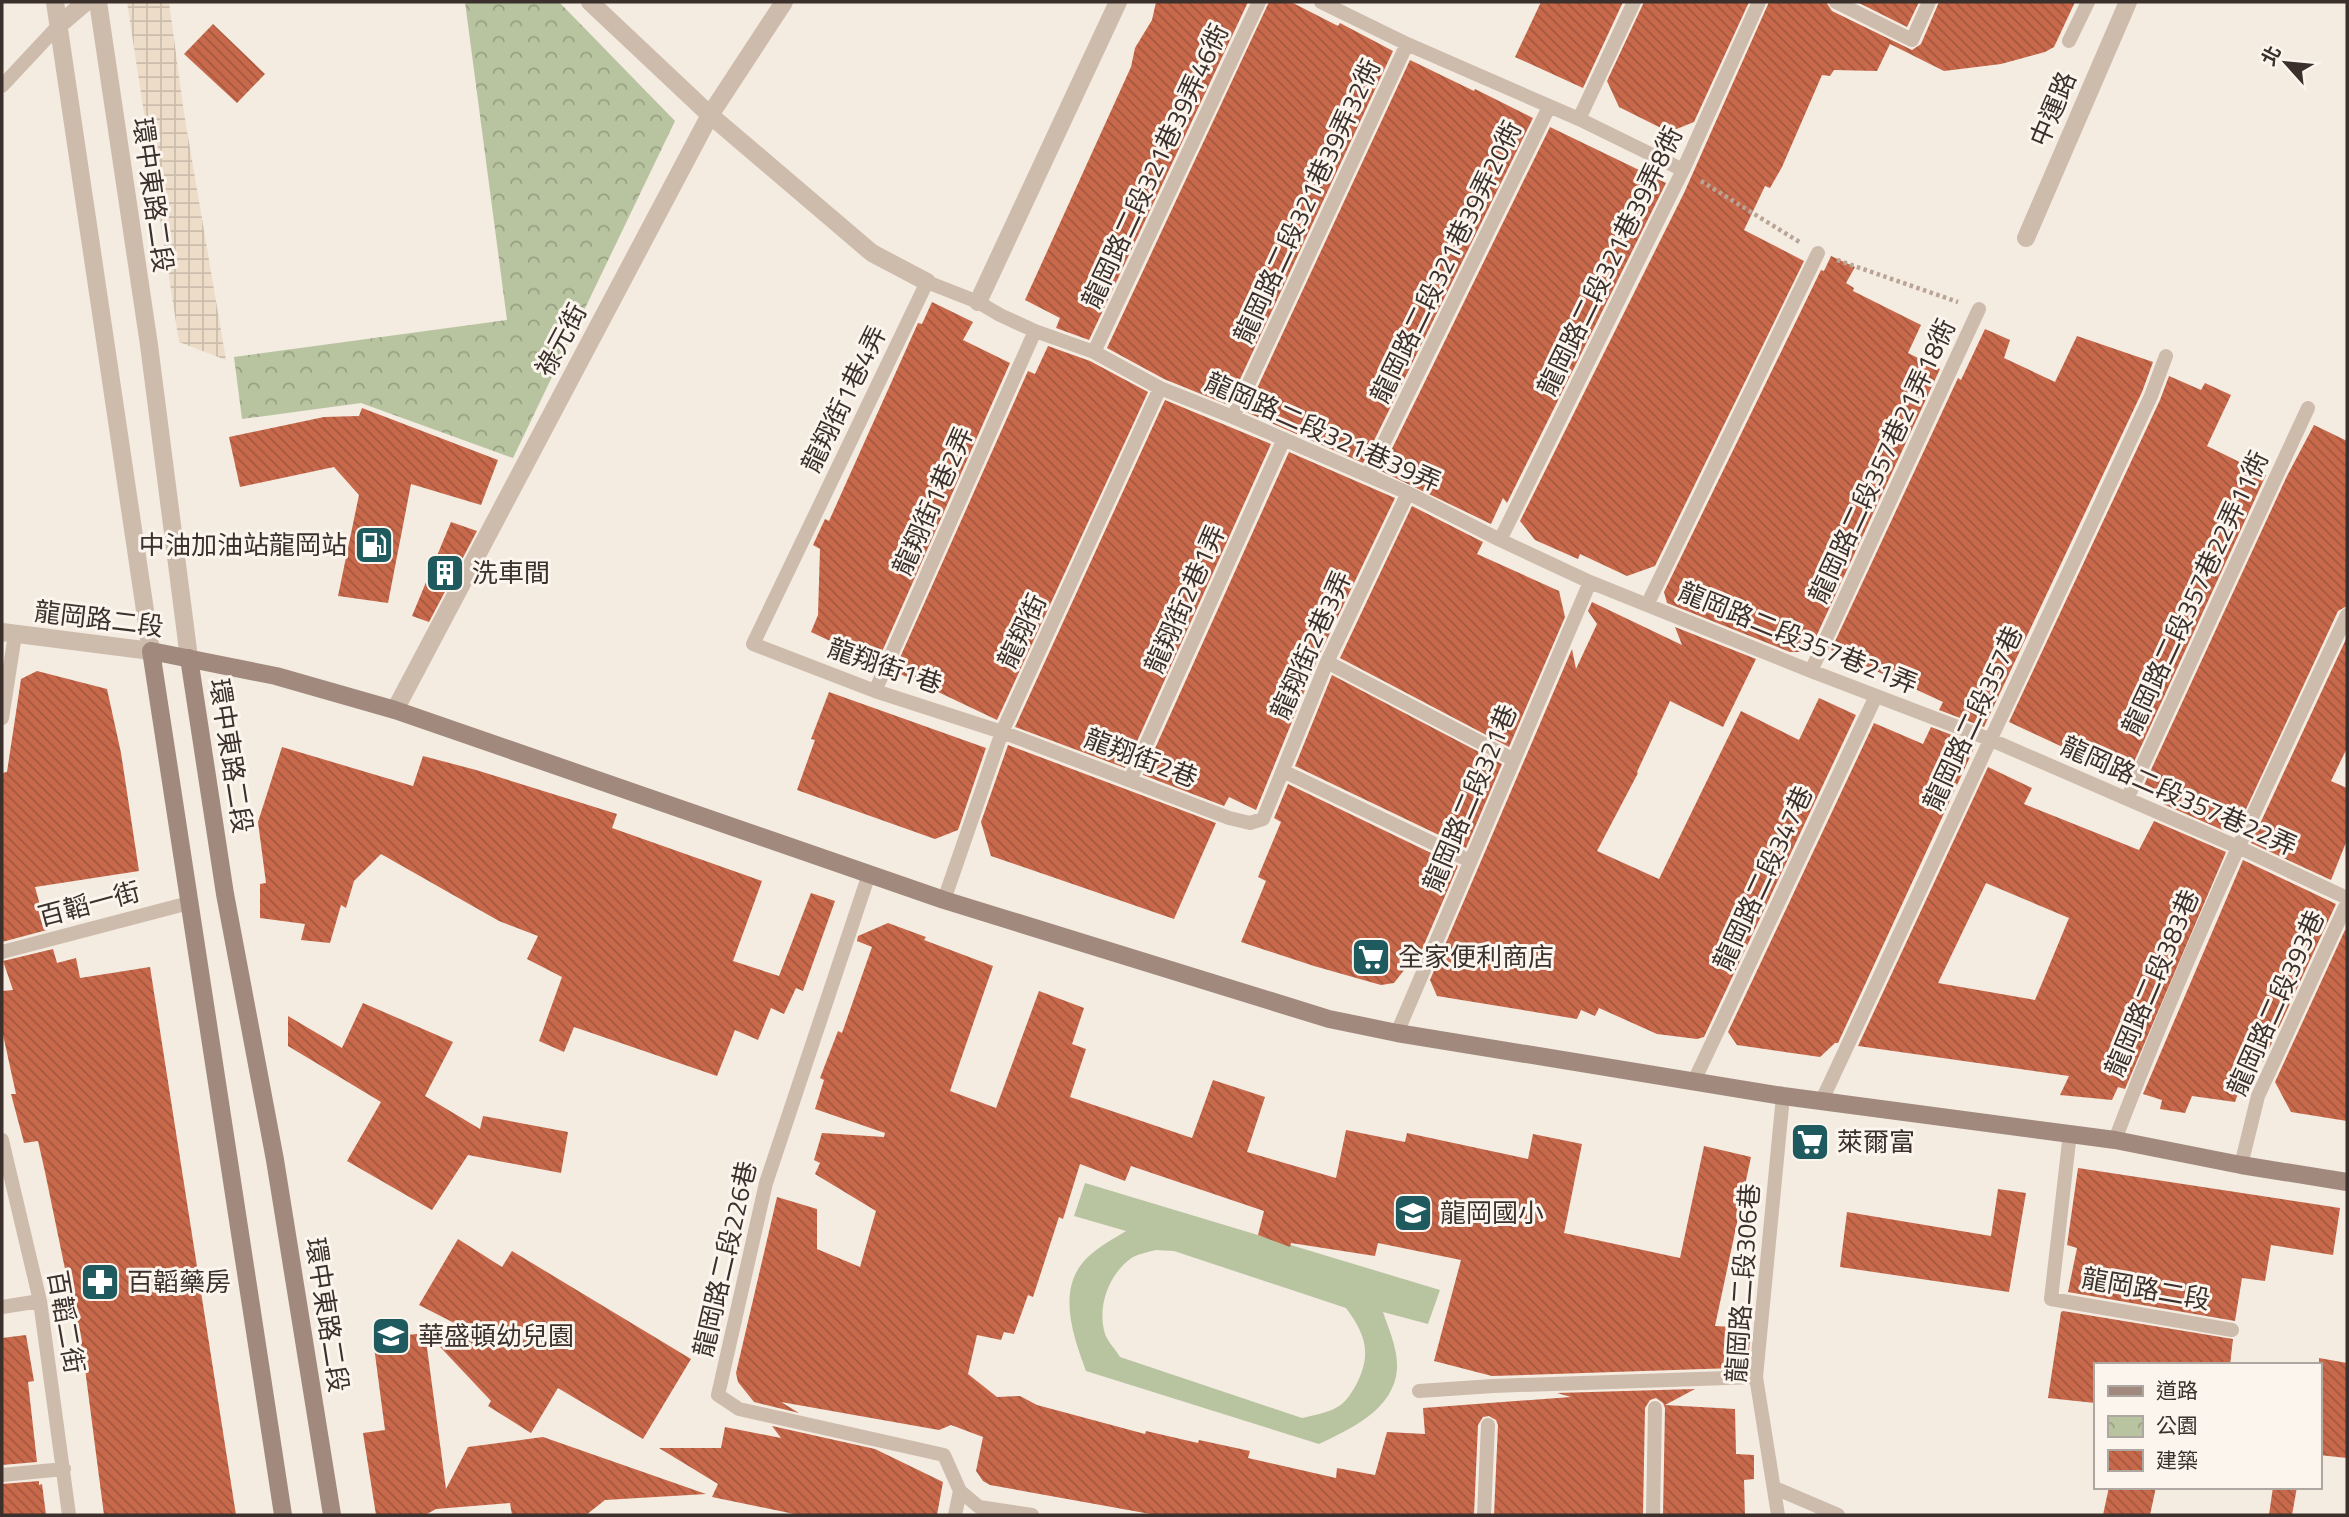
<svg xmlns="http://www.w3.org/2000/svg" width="2349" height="1517" viewBox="0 0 2349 1517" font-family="'Titillium Web','Noto Sans TC',sans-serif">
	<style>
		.park { fill: url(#park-crowns) }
		.pitch { fill: #b8c4a0; fill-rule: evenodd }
		.plaza { fill: url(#plaza-grid) }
		.building { fill: url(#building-back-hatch); fill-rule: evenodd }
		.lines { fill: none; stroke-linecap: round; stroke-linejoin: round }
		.path { stroke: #b9a596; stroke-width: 4.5; stroke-dasharray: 3.5 3.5; stroke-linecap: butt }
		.service { stroke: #cdbbac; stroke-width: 14 }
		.minor { stroke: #cdbbac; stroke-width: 18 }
		.tertiary { stroke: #cdbbac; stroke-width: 18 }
		.secondary { stroke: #a18a7d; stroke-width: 18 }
		.labels { text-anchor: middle; stroke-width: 6; stroke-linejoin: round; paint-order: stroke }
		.street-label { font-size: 26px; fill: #3b302b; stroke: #fbf5ee }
		.poi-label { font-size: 26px; fill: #3b302b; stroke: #fbf5ee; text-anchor: start }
	</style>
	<defs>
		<pattern id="park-crowns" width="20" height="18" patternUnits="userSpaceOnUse" patternTransform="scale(1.75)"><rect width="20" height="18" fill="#b8c4a0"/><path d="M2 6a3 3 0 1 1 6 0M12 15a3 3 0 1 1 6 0" fill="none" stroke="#97a083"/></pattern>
		<pattern id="plaza-grid" width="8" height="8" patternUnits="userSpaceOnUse" patternTransform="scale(1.75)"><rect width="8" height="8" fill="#ecdcc8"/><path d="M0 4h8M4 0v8" fill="none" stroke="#cbbdac"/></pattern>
		<pattern id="building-back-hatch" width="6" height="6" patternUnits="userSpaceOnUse" patternTransform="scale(1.75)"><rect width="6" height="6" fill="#c8694b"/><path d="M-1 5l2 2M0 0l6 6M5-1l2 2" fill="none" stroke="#a4573f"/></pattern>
	</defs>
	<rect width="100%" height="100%" fill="#f4ebe1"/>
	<!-- park -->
	<path class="park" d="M465,2h94l116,119 -162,337 -152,-55 -119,16 -8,-62 273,-37z"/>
	<!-- pitch -->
	<path class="pitch" d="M1085,1183l355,107 -12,34 -45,-12c6,18 15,37 14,57 -3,41 -47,60 -78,75l-233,-73c-13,-36 -31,-84 3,-115 11,-10 24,-17 37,-25l-52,-15zM1156,1250l18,1 172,57c20,27 26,46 10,77 -4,7 -10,17 -17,21 -11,7 -24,9 -37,12l-182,-61c-4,-7 -12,-15 -15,-23 -8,-27 3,-58 25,-75 7,-5 18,-7 26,-9z"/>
	<!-- plaza -->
	<path class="plaza" d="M127,2h42l15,111 42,247 -47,-18z"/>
	<!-- building -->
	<path class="building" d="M1156,2h92l-159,338 -33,-12 4,-10 -35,-18 106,-233 4,-19 17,-28z
		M1269,2h22l47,24 2,-3 53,28 -165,354 -64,-26 -57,-31z
		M1541,2h82l-40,86 -68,-31z
		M1644,2h105l-55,120 -25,10 -50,-25 -12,-26z
		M1769,2h57l6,9 80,39 9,-6 18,-42h136l-21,45 -9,5 -44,12 -57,7 -54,-27 -13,27 -43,-1 -4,6 -8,-1 -40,92 -12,21 -5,-2 -21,44 60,31 -149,305 -28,10 -47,-22 -2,5 -43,-19 -15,-19 164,-328z
		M1857,2h62l-12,25z
		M213,24l52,50 -28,29 -53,-49z
		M1410,60l64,31 1,-2 58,29 -170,345 -117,-51z
		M1550,127l116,56 -159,320 -4,-5 -12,26 -110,-53z
		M1831,256l24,11 -9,16 8,5 -1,3 68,34 -13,28 32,16 -131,283h-19l-123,-49 -3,-11 157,-322 3,1z
		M932,302l41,20 -10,18 47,23 -133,300 -66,-31 7,-17 2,-66 -7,-4 12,-26 4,2 89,-198 4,1z
		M1985,329l25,11 -6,18 51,24 22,-46 76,26 -11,30 -158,335 -45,-17 4,-8 -112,-52 127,-272 3,2z
		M1048,346l42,15 58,31 -151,328 -103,-49 134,-300 7,3z
		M2169,376l32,14 4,-7 26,12 -24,51 59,29 -139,302 -118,-55 151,-322z
		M1165,400l106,44 -146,324 -110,-41z
		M362,408l136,52 -17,45 -70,-21 -23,119 -50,-7 21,-101 -25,-28 -94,20 -11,-50 95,-20 35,-1z
		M2314,425l33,16v165l-9,5 -104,224 -71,-31 5,-8 -24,-11 143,-309z
		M1289,452l106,46 -77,160 -62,152 -27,-13 -5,9 -81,-31z
		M1412,506l71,36 -6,12 82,37 6,26 -56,130 -169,-89z
		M451,522l26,9 -48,91 -17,-6z
		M1592,602l90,43 -7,-18 81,32 -33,68 -53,-26 -33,71 1,1 -41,78 62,28 82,-168 58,29 20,-42 37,17 -152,322 -7,2 -40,-5 -58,-26 -4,8 -14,-6 -4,9 -140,-23 -7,-16 142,-331 4,20 21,-45 -9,-13z
		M2347,637v111l-16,33 16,7v52l-16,40 -80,-37z
		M37,671l70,18 14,64 18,118 -104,16 12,43 -45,12v-169l5,-1 14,-93z
		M1332,675l170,89 -36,84 -171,-82z
		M829,692l157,56 -28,82 -23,9 -138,-49 18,-50 -4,-1z
		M1874,723l49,21 8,-17 45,17 -138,299h-3l-15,14 -83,-12 -9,-13z
		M1008,745l208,78 -42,96 -183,-63 -10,-34z
		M282,747l131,39 10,-30 53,14 141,44 -5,14 150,53 -29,80 46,15 32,-83 24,8 -32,90 -7,-3 -12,26 -13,-6 -13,32 -23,-10 -18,46 -143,-49 -10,25 -25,-11 23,-64 -35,-18 11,-23 -39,-15 -118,-67 -27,27 -8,27 -5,-3 -11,38 -29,-3 4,-16 -45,-6v-34l6,-1 -8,-61z
		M1988,767l44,21 -8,16 115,46 15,-29 72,31 -101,237 -7,-2 -6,13 -52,-5 9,-19 -211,-30zM1986,883l83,35 -34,82 -97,-17z
		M1288,784l170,82 -38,88 -1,-3 -25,32 -13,2 -67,-19 -73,-24 25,-61 -8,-4 23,-55 -7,-4z
		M2243,860l93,44 -73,158 -8,-14 -20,54 -43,-6 -7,17 -25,-4 2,-9 -19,-6z
		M888,923l38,14 -2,3 69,26 -43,125 46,17 43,-117 45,17 -12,36 14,5 -16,48 122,41 21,-58 52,17 -18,55 89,26 10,-48 59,12 2,-9 121,26 5,-25 49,10 -18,89 116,25 24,-112 47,11 -36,169 36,2 -3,33 -14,7 -242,8 -58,-15 27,-101 -83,-17 -3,13 -84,-13 -1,4 -32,-12 6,-24 -133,-45 -6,15 -45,-17 -17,55 -4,-2 -26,80 -5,-2 -14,39 -10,-2 -3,8 -24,-5 -9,39 29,23 23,-1 17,9 108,29 1,-3 52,12 1,-3 51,11 -2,7 88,20 1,-10 38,7 12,-43 38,2 -2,-26 148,-11 -14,-4 138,-4 -30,16 70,4 1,45 18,1v24l-10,1 1,35h-82l2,-107 -2,-5 -7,-5 -6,2 -5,8 -2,107h-149l4,-90 -2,-5 -7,-4 -6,1 -5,8 -4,90h-318l-166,-30 -7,-4 -7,-10 7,-34 -32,-12 -12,5 -158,-28 18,11 -45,-11 -16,-20 -2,-9 41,-176 40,12v40l43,18 16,-56 -61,-37 5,-11 -6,-3 8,-27 62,4 1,-4 -70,-24 9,-29 -4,-2 18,-47 4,2 30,-86 -15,-6 1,-5z
		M2345,930h2v191l-56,-9 -16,-30z
		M53,949l4,14 19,-5 4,20 70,-11 86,548h-132l-20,-154 -39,-189 -7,-31 -14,2 -13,-49h5l-14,-64v-39l11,-1 -10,-29z
		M363,1003l90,39 -28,54 55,33 3,-13 85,16 -7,41 -93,-18 -36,55 -85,-49 34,-59 -93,-56v-30l54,32z
		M2078,1168l262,40 -7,47 -62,-10 -6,36 -23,-3 -7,43 -167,-29 9,-44 -10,-3z
		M1998,1189l28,4 -17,99 -169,-25 7,-55 144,24z
		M458,1239l44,28 10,-16 179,108 -48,80 -85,-51 -27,45 -43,-27 3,-5 -64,-68 39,-4 -47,-24z
		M2063,1311l170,28 -3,26h-135v38l-47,-5 13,-86z
		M425,1333l21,156 22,-42 75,-10 163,57 -101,6 -19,15h-74l-2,-12 -74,6 -11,6h-49l-13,-82 22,-3 -12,-91z
		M26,1335l8,46 -6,1 9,80 -35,3v-127z
		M2319,1358l28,5v95l-28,-3z
		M772,1426l103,23 68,33 -6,33h-138l-87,-18 6,-13 -59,-36h62l4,-21 56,11z
		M39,1481v4l3,-1 4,31h-44v-31z
		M2109,1487h47l-6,28h-47z
		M2273,1487h24l-5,28h-23z"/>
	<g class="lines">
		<!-- path -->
		<path class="path" d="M1701,181l100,62
			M1837,260l121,42"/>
		<!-- service -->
		<path class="service" d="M1321,2l86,42 172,75 104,51
			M1836,2l76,38 17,-38
			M2069,41l19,-39
			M2,86l57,-61
			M1579,119l55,-117
			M1094,352l165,-350
			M1233,417l174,-373
			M1368,475l181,-368
			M1408,493l-81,169 -64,157 -13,4 -21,-5 -227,-86 -127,-41 -122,-47 174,-362 51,20 22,13 35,16 59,21 66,36 73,29 175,76 92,47 90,42 221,89 178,68 249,108 109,51
			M1500,540l183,-370 76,-168
			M1647,605l171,-352
			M1327,662l187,98
			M1811,671l168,-362
			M875,691l160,-360
			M2,718l13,-83
			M1283,771l187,90
			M1130,780l154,-341
			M2127,799l181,-391
			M869,874l-103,309 -48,212 21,14 205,46 16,36 19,16 53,8
			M944,900l58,-168 158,-344
			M2,952l187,-49
			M1397,1033l193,-451
			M1694,1081l182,-385
			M1822,1100l329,-704 15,-40
			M2070,1133l-19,166 181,31
			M2,1140l38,161 29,214
			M2115,1140c68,-180 150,-352 232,-525
			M2241,1165l17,-69 89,-193
			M2,1307l38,-6
			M1419,1391l74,-5 263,-9
			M2,1475l62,-6
			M1775,1488l63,27
			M955,1515l5,-24
			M1484,1515l4,-90
			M1653,1515l2,-107
			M1778,1515l-22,-138 27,-281"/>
		<!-- minor -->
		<path class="minor" d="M590,2l120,113 162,138 55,29
			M2026,238l102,-236
			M978,302l140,-300
			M2,632l149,19
			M395,710l315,-595 74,-113"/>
		<!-- tertiary -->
		<path class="tertiary" d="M55,2l96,649
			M98,2l51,343 40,313
			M59,25l27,-23"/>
		<!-- secondary -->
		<path class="secondary" d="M189,658l36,236 50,266 57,355
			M283,1515l-132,-864 125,25 119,34 549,190 385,119 68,14 386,63 332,44 126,25 106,17"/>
	</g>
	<!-- icons -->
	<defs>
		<g id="fuel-square" transform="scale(2.0125)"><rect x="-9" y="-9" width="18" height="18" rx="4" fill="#1f5a5e" stroke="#fbf5ee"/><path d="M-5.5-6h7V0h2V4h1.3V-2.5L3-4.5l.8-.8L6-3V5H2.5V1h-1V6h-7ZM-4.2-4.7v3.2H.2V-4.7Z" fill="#fff"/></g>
		<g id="building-square" transform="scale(2.0125)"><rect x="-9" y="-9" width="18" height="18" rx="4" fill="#1f5a5e" stroke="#fbf5ee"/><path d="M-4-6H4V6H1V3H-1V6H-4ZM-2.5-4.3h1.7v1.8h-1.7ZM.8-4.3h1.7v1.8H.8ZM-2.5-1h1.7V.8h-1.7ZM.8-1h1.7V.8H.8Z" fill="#fff"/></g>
		<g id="supermarket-square" transform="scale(2.0125)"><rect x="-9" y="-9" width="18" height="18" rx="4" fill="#1f5a5e" stroke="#fbf5ee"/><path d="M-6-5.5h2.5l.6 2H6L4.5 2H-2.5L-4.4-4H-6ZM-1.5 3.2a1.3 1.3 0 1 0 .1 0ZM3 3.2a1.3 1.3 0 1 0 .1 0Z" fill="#fff"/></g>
		<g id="school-square" transform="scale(2.0125)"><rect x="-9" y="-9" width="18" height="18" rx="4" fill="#1f5a5e" stroke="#fbf5ee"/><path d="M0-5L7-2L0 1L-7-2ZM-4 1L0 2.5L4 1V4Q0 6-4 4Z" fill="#fff"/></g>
		<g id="pharmacy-square" transform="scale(2.0125)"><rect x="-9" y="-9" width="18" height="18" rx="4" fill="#1f5a5e" stroke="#fbf5ee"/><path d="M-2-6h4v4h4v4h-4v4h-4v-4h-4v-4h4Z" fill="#fff"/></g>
	</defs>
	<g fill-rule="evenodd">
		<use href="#fuel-square" x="374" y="545"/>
		<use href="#building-square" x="445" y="573"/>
		<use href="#supermarket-square" x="1371" y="957"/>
		<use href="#supermarket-square" x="1810" y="1142"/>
		<use href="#school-square" x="1413" y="1213"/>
		<use href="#pharmacy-square" x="100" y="1282"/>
		<use href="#school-square" x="391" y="1336"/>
	</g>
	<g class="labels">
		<!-- street labels -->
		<g class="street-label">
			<text transform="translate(2053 109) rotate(-67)" y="9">中運路</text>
			<text transform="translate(1155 166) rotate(-65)" y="9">龍岡路二段321巷39弄46衖</text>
			<text transform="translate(153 195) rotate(82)" y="9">環中東路二段</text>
			<text transform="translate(1307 201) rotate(-65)" y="9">龍岡路二段321巷39弄32衖</text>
			<text transform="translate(1610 261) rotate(-64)" y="9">龍岡路二段321巷39弄8衖</text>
			<text transform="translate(1446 262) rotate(-64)" y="9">龍岡路二段321巷39弄20衖</text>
			<text transform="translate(561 340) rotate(-62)" y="9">祿元街</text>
			<text transform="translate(844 399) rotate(-64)" y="9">龍翔街1巷4弄</text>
			<text transform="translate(1323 432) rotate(24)" y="9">龍岡路二段321巷39弄</text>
			<text transform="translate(1882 461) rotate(-65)" y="9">龍岡路二段357巷21弄18衖</text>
			<text transform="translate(933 501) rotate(-66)" y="9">龍翔街1巷2弄</text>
			<text transform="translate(2195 593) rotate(-65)" y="9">龍岡路二段357巷22弄11衖</text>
			<text transform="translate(1185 599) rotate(-66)" y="9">龍翔街2巷1弄</text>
			<text transform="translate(99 619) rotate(7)" y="9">龍岡路二段</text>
			<text transform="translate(1022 631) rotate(-65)" y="9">龍翔街</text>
			<text transform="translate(1798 638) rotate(22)" y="9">龍岡路二段357巷21弄</text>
			<text transform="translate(1311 645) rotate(-66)" y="9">龍翔街2巷3弄</text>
			<text transform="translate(885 666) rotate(19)" y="9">龍翔街1巷</text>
			<text transform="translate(1973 718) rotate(-65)" y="9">龍岡路二段357巷</text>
			<text transform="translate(231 756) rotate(81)" y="9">環中東路二段</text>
			<text transform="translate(1141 758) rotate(21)" y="9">龍翔街2巷</text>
			<text transform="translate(2179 796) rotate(24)" y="9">龍岡路二段357巷22弄</text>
			<text transform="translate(1470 798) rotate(-67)" y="9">龍岡路二段321巷</text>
			<text transform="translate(1763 878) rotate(-65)" y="9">龍岡路二段347巷</text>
			<text transform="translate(89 904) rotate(-15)" y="9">百韜一街</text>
			<text transform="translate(2152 983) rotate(-67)" y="9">龍岡路二段383巷</text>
			<text transform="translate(2276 1003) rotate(-66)" y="9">龍岡路二段393巷</text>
			<text transform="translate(725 1259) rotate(-77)" y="9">龍岡路二段226巷</text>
			<text transform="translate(1743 1283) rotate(-86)" y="9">龍岡路二段306巷</text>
			<text transform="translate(2146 1289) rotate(10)" y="9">龍岡路二段</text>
			<text transform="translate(327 1315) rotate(81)" y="9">環中東路二段</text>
			<text transform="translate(66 1322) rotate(80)" y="9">百韜二街</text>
		</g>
		<!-- poi labels -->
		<g class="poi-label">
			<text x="347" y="554" text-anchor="end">中油加油站龍岡站</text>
			<text x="472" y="582">洗車間</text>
			<text x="1398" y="966">全家便利商店</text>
			<text x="1837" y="1151">萊爾富</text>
			<text x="1440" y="1222">龍岡國小</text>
			<text x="127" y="1291">百韜藥房</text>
			<text x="418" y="1345">華盛頓幼兒園</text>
		</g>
	</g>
	<!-- border -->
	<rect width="2349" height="1517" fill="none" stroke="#3b302b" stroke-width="7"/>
	<!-- legend -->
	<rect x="2094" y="1363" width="228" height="126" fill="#fbf5ee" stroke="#aea6a0" stroke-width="2"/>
	<rect x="2108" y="1386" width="35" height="10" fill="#a18a7d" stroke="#aea6a0" stroke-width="2"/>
	<text x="2156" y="1398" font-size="21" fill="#3b302b">道路</text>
	<rect x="2108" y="1416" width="35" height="21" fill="url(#park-crowns)" stroke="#aea6a0" stroke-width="2"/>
	<text x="2156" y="1433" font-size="21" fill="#3b302b">公園</text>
	<rect x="2108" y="1450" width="35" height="21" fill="url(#building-back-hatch)" stroke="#aea6a0" stroke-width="2"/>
	<text x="2156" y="1468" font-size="21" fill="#3b302b">建築</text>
	<!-- north arrow -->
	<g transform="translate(2286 63) rotate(297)" stroke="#fbf5ee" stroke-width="5" paint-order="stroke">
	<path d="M0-5L12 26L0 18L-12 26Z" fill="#3b302b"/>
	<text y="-10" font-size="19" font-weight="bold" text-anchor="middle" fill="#3b302b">北</text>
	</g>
</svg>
